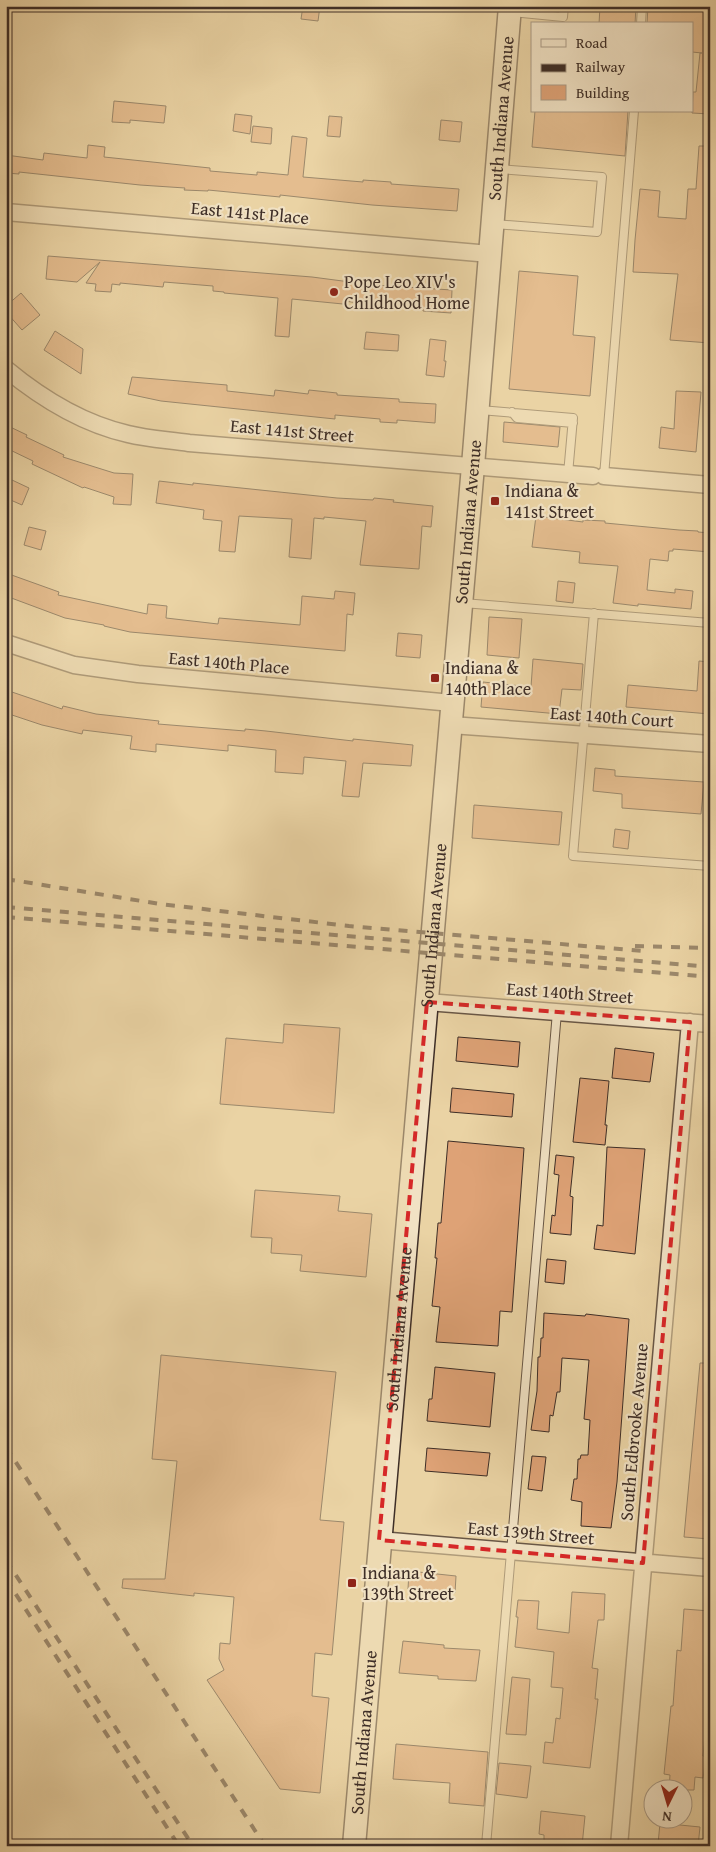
<svg xmlns="http://www.w3.org/2000/svg" width="716" height="1852" viewBox="0 0 716 1852" font-family="'Gentium Book Plus',serif">
	<style>
		.building { fill: #dea276; stroke: #3e2e27 }
		.lines { fill: none; stroke-linecap: round; stroke-linejoin: round }
		.service-casing { stroke: #695746; stroke-width: 10 }
		.minor-casing { stroke: #695746; stroke-width: 19 }
		.secondary-casing { stroke: #3e2e27; stroke-width: 25 }
		.service { stroke: #f1e2c4; stroke-width: 8 }
		.minor { stroke: #f1e2c4; stroke-width: 16 }
		.secondary { stroke: #f1e2c4; stroke-width: 22 }
		.rail { stroke: #3e2e27; stroke-width: 4; stroke-dasharray: 9 9; stroke-linecap: butt }
		.marked { fill: none; stroke: #d62828; stroke-width: 4; stroke-dasharray: 10 6; stroke-linejoin: round }
		.poi-dot { fill: #8f2418; stroke: #f1e2c4; stroke-width: 2 }
		.labels { text-anchor: middle; stroke-width: 4.5; stroke-linejoin: round; paint-order: stroke }
		.street-label { font-size: 18px; fill: #3e2e27; stroke: #f1e2c4 }
		.poi-label { font-size: 18px; fill: #3e2e27; stroke: #f1e2c4; text-anchor: start }
	</style>
	<rect width="100%" height="100%" fill="#ead3a4"/>
	<filter id="stains"><feTurbulence type="fractalNoise" baseFrequency=".004" numOctaves="4"/><feColorMatrix values="0 0 0 0 .2 0 0 0 0 .09 0 0 0 0 .02 0 0 0 .5 -.17"/></filter>
	<radialGradient id="worn" r=".72"><stop offset=".6" stop-color="#630" stop-opacity="0"/><stop offset="1" stop-color="#630" stop-opacity=".3"/></radialGradient>
	<!-- building -->
	<path class="building" d="M303,6h17l-2,15 -17,-2z
		M600,6h36l-1,18h-36z
		M648,6h62v108l-18,-1 1,-21h3l4,-39h2l-10,-1v-28h-45z
		M114,101l52,5 -2,17 -34,-3v3l-18,-1z
		M535,111h93l-3,45 -93,-9z
		M235,114l17,2 -2,18 -17,-3z
		M329,116l13,1 -2,20 -13,-1z
		M441,120l21,2 -2,20 -21,-2z
		M253,126l19,2 -1,16 -20,-2z
		M292,136l15,2 -4,39 60,5v-2l28,2v2l68,5 -2,22 -85,-6 -92,-10v2l-72,-7v1l-24,-1 1,-2 -45,-3 -121,-13v2l-13,-1v-18l37,5 1,-7 43,5 1,-13 17,2 -1,10 106,11v3l47,4v-3l31,3z
		M699,146h11v197l-40,-3 8,-66 -45,-2 2,-32 5,-51 20,2 -2,26 28,2 2,-30h8z
		M48,256l264,21 61,8 79,5 -1,23 -28,-2v-2l-33,-2 -46,-6 -1,3 -51,-5 -3,38 -14,-1 3,-38 -54,-5v-1l-11,-1v-5l-49,-4 -1,5 -43,-4v2l-8,-1 -1,8 -16,-1 1,-7 -10,-1 14,-21 -23,20 -31,-3z
		M519,271l59,5 -5,59 22,2 -5,59 -81,-7z
		M21,293l19,22 -18,15 -16,-18v-6z
		M55,331l28,18 -2,25 -37,-24z
		M366,332l33,3 -1,16 -34,-2z
		M430,339l16,2 -2,20h2l-2,16 -18,-2z
		M132,377l95,8v6l47,5 1,-6 33,4 1,-4 28,3v2l62,4v3l37,2 -1,19 -38,-3v3l-17,-1v-3l-45,-4v4l-174,-18 -33,-7z
		M676,391l25,1 -5,60 -37,-4 2,-21 13,2z
		M504,422l56,5 -2,20 -55,-5z
		M6,425l21,10 -1,2 38,18 -1,2 51,16 19,1 -2,31 -18,-1 1,-7 -30,-10 -1,1 -51,-24 1,-3 -27,-13z
		M12,480l17,8 -7,17 -16,-7v-6z
		M159,481l34,4v-2l144,15 36,2 1,-2 20,2 -1,2 40,4 -2,21 -9,-1 -3,43 -59,-4 6,-44 -42,-4v2l-10,-1 -3,41 -22,-2 3,-38 -53,-3 -4,36 -16,-1 3,-30 -19,-2 1,-9 -48,-7z
		M536,516l47,6v-2l22,1v2l74,7 19,1v1l12,1v19l-37,-3v2h-4l-1,10 -18,-2 -3,31 28,3v-4l18,2 -2,18 -53,-5v2l-25,-3 5,-37 -39,-3 1,-11 -48,-5z
		M29,527l17,4 -5,19 -17,-5z
		M6,573l53,19 -1,3 89,19 1,-10 19,2 -1,12 52,6 1,-6 81,7 2,-29 32,3 1,-8 20,2 -2,22 -6,-1 -2,37 -215,-19 -26,-6v-1l-39,-7 -59,-22z
		M558,581l17,2 -2,20 -17,-2z
		M489,617l33,2 -3,39 -32,-3z
		M398,633l24,2 -2,23 -24,-2z
		M533,659l50,5 -2,26 -19,-1 -3,25 -78,-7 2,-25 48,5z
		M699,661l11,1v52l-84,-7 2,-22 69,6z
		M6,690l56,19 1,-3 33,8 63,7 -1,3 87,7v-2l21,2 87,10v-2l60,6 -2,21 -48,-3 -4,34 -17,-1 4,-35 -42,-4 -1,17 -28,-2 1,-22 -48,-5v6l-72,-7v8l-26,-3 2,-13 -49,-6 -1,4 -40,-9 -36,-12z
		M595,768l20,2v6l89,6 -3,32 -79,-6v-14l-29,-3z
		M474,805l88,7 -3,33 -87,-7z
		M615,829l15,2 -2,18 -15,-2z
		M284,1024l56,4 -6,85 -114,-9 6,-66 57,5z
		M458,1037l62,5 -2,25 -62,-6z
		M615,1048l39,5 -4,29 -38,-4z
		M580,1078l29,3 -4,44h2l-2,20 -32,-3z
		M452,1088l62,6 -2,23 -62,-5z
		M448,1141l76,7 -12,164 -12,-1 -2,35 -62,-4 4,-35 -8,-1 5,-48h-2l3,-35h3z
		M607,1147l38,2 -10,105 -41,-5 3,-24 6,1z
		M556,1155l18,2 -4,39 3,1 -2,38 -21,-2 2,-18 3,1 4,-41 -5,-1z
		M255,1190l85,6 -2,15 34,3 -6,63 -66,-6 2,-16 -31,-2 1,-15 -21,-1z
		M547,1259l19,2 -2,23 -19,-2z
		M544,1313l41,3 1,-2 43,5 -12,163 -6,46 -30,-2 1,-24 -11,-2 3,-21h3l1,-20h2l1,-4h7l2,-35 -6,-1 5,-59 -27,-2 -2,34h-3l-4,24 -3,-1 -1,17 -18,-2 6,-39 1,-34h2l1,-19h2z
		M161,1355l175,17 -16,148 24,2 -12,133 -17,-2 -3,43 17,2 -9,95 -40,-4 -73,-109 17,-10 -5,-11 1,-16 10,1 4,-47 -40,-4v3l-72,-8 1,-9h42l12,-118 -25,-2z
		M700,1363h10v176l-26,-2z
		M435,1367l60,6 -5,54 -63,-6 2,-22h3z
		M427,1448l63,5 -3,23 -62,-5z
		M532,1456l14,1 -4,34 -14,-2z
		M409,1571l47,5 -1,17 -47,-4z
		M572,1592l33,2 -1,26h-6l-6,48 6,1 -3,30h3l-8,69 -47,-5 2,-21 8,1 3,-25 4,1 3,-31 -12,-1 3,-35 -39,-5 3,-30h-2l2,-17 21,1 -2,28 32,4z
		M684,1609l26,2v95h-2l-5,50h3l-3,22 -8,-1 -1,13h-25l1,-15 -6,-1 7,-68h2l4,-56 4,1z
		M403,1641l41,4v3l36,2 -4,31 -38,-2v-3l-39,-3z
		M512,1677l18,2 -4,56 -20,-1z
		M396,1744l92,8 -4,54 -35,-3 1,-20 -57,-4z
		M499,1763l32,3 -4,32 -31,-4z
		M541,1811l44,5 -3,30h-38v-11l-5,-1z
		M660,1823l40,4 -2,19 -40,-2z"/>
	<g class="lines">
		<!-- service casing -->
		<g class="service-casing">
			<path id="service" d="M512,12l51,5 1,-11
				M641,24l1,-18
				M495,224l102,8 5,-55 -103,-8
				M480,410l93,8 -5,56
				M512,412l5,6 56,5
				M604,476l30,-365
				M463,603l247,20
				M594,613l-21,243 137,10
				M486,1846l71,-834"/>
		</g>
		<!-- minor casing -->
		<g class="minor-casing">
			<path id="minor" d="M6,212l484,42
				M6,369c35,29 78,55 122,65 20,5 41,6 61,9l404,33
				M604,476l106,9
				M6,643l68,22 64,9 314,29
				M451,725l259,19
				M427,1002l283,22
				M379,1540l331,28
				M619,1846l71,-824"/>
		</g>
		<!-- secondary casing -->
		<g class="secondary-casing">
			<g id="secondary">
				<path id="s1" d="M354,1846l119,-1380 37,-460"/>
			</g>
		</g>
		<!-- service -->
		<use href="#service" class="service"/>
		<!-- minor -->
		<use href="#minor" class="minor"/>
		<!-- secondary -->
		<use href="#secondary" class="secondary"/>
		<!-- rail -->
		<path class="rail" d="M6,879l154,25 189,22 295,25
			M6,907l704,60
			M6,917l704,60
			M635,946l75,2
			M6,1447l259,399
			M6,1560l187,286
			M6,1579l173,267"/>
	</g>
	<!-- marked area -->
	<path d="M0 0H716V1852H0ZM427,1002l263,20 -47,541 -264,-23z" fill="#ead3a4" fill-opacity=".55" fill-rule="evenodd"/>
	<path class="marked" d="M427,1002l263,20 -47,541 -264,-23z"/>
	<!-- markers -->
	<g class="poi-dot">
		<circle cx="334" cy="292" r="5"/>
		<rect x="490" y="496" width="10" height="10" rx="2.5"/>
		<rect x="430" y="673" width="10" height="10" rx="2.5"/>
		<rect x="347" y="1578" width="10" height="10" rx="2.5"/>
	</g>
	<g class="labels">
		<!-- street labels -->
		<g class="street-label">
			<text dy="6" stroke="none"><textPath href="#s1" startOffset="1734">South Indiana Avenue</textPath></text>
			<text transform="translate(250 213) rotate(5)" y="6">East 141st Place</text>
			<text transform="translate(292 431) rotate(5)" y="6">East 141st Street</text>
			<text dy="6" stroke="none"><textPath href="#s1" startOffset="1329">South Indiana Avenue</textPath></text>
			<text transform="translate(229 663) rotate(5)" y="6">East 140th Place</text>
			<text transform="translate(612 717) rotate(4)" y="6">East 140th Court</text>
			<text dy="6" stroke="none"><textPath href="#s1" startOffset="924">South Indiana Avenue</textPath></text>
			<text transform="translate(570 993) rotate(4)" y="6">East 140th Street</text>
			<text dy="6" stroke="none"><textPath href="#s1" startOffset="519">South Indiana Avenue</textPath></text>
			<text transform="translate(634 1432) rotate(-85)" y="6">South Edbrooke Avenue</text>
			<text transform="translate(531 1533) rotate(5)" y="6">East 139th Street</text>
			<text dy="6" stroke="none"><textPath href="#s1" startOffset="114">South Indiana Avenue</textPath></text>
		</g>
		<!-- poi labels -->
		<g class="poi-label">
			<text x="344" y="288">Pope Leo XIV's<tspan x="344" dy="21">Childhood Home</tspan></text>
			<text x="505" y="497">Indiana &amp;<tspan x="505" dy="21">141st Street</tspan></text>
			<text x="445" y="674">Indiana &amp;<tspan x="445" dy="21">140th Place</tspan></text>
			<text x="362" y="1579">Indiana &amp;<tspan x="362" dy="21">139th Street</tspan></text>
		</g>
	</g>
	<!-- margin -->
	<rect width="716" height="1852" fill="none" stroke="#ead3a4" stroke-width="25"/>
	<rect x="8" y="8" width="701" height="1837" fill="none" stroke="#3e2e27" stroke-width="2.5"/>
	<rect x="12" y="12" width="691" height="1827" fill="none" stroke="#3e2e27"/>
	<!-- legend -->
	<rect x="531" y="22" width="162" height="90" fill="#f1e2c4" stroke="#a99a85"/>
	<rect x="541" y="39" width="25" height="8" fill="#f1e2c4" stroke="#a99a85"/>
	<text x="576" y="48" font-size="15" fill="#3e2e27">Road</text>
	<rect x="541" y="64" width="25" height="8" fill="#3e2e27" stroke="#a99a85"/>
	<text x="576" y="72" font-size="15" fill="#3e2e27">Railway</text>
	<rect x="541" y="85" width="25" height="15" fill="#dea276" stroke="#a99a85"/>
	<text x="576" y="98" font-size="15" fill="#3e2e27">Building</text>
	<!-- north arrow -->
	<g transform="translate(668 1804) rotate(185)"><circle r="24" fill="#f1e2c4" stroke="#a99a85"/>
	<path d="M0-4L9 19L0 12L-9 19Z" fill="#8f2418"/>
	<text y="-8" font-size="14" font-weight="bold" text-anchor="middle" fill="#3e2e27">N</text>
	</g>
	<rect width="100%" height="100%" filter="url(#stains)"/>
	<rect width="100%" height="100%" fill="url(#worn)"/>
</svg>
